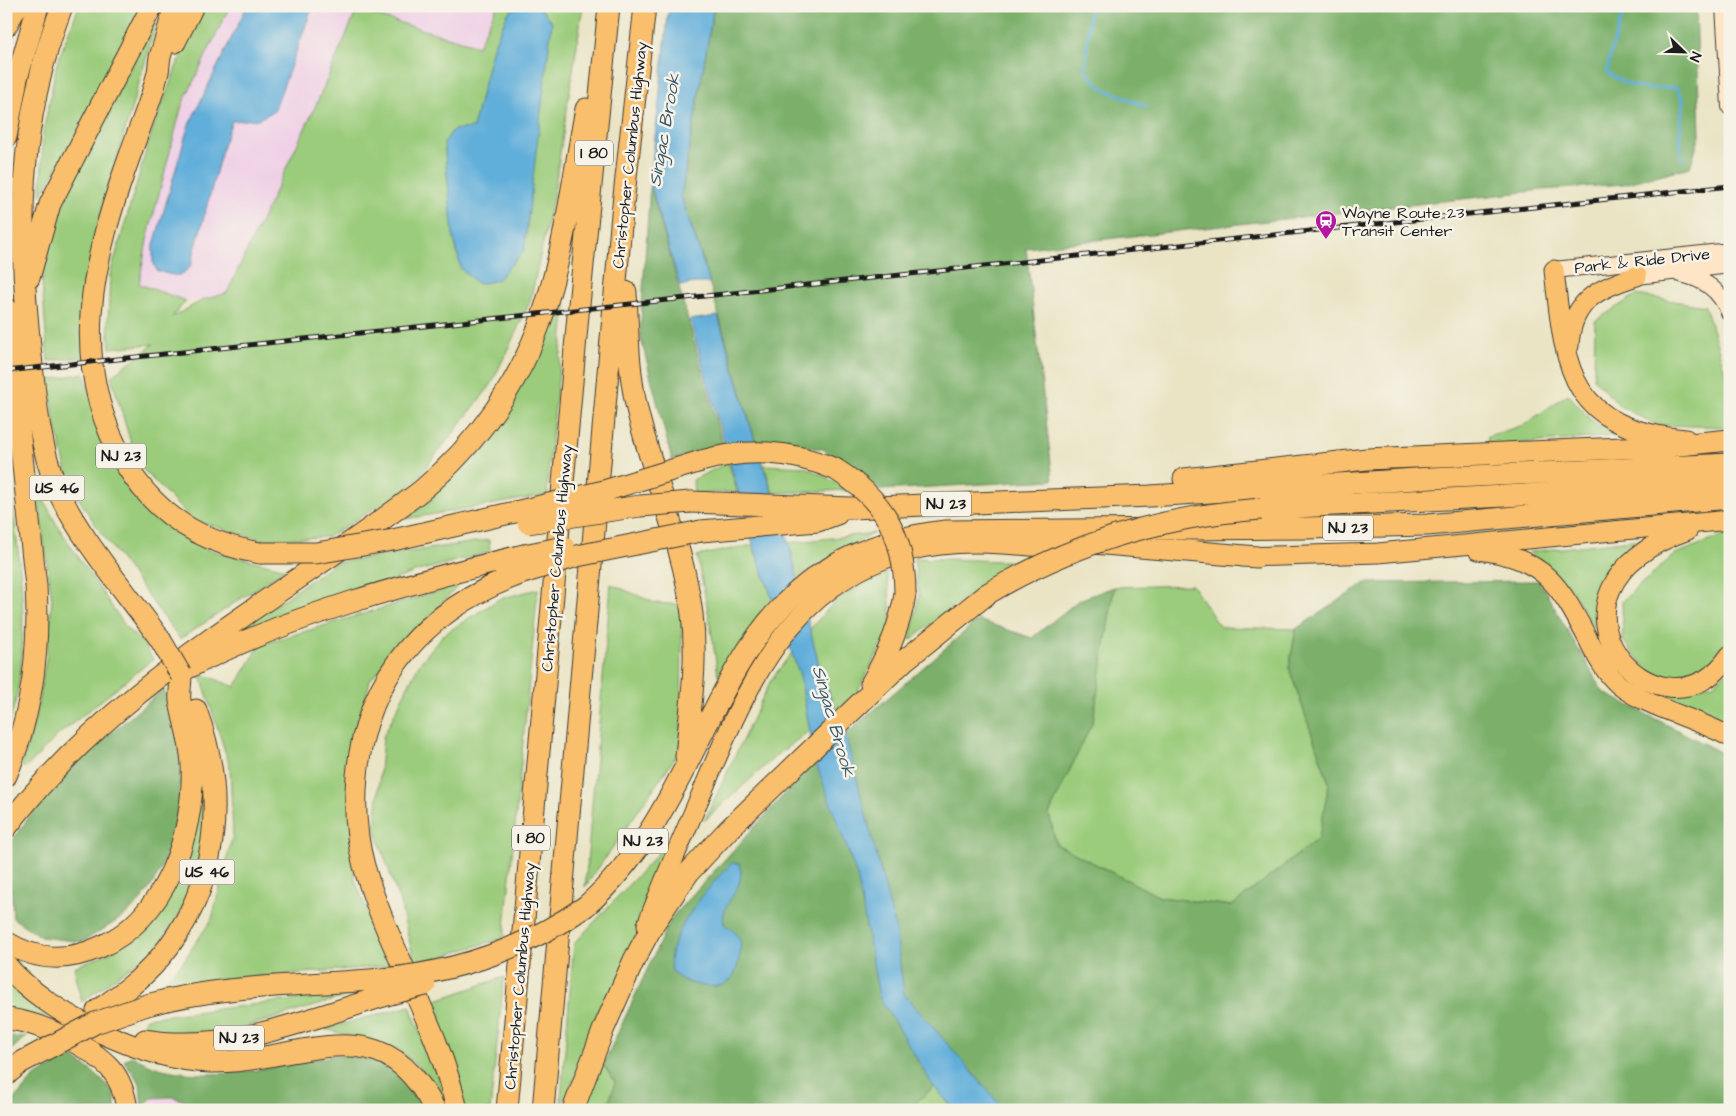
<svg xmlns="http://www.w3.org/2000/svg" width="1736" height="1116" viewBox="0 0 1736 1116" font-family="'Architects Daughter',sans-serif">
	<style>
		.built { fill: #efd0e6 }
		.green { fill: #9bcc7b; stroke: #5c744c }
		.forest { fill: #7cb06b; stroke: #4c6644 }
		.water { fill: #60aeda; stroke: #3e657b }
		.lines { fill: none; stroke-linecap: round; stroke-linejoin: round }
		.stream { stroke: #60aeda; stroke-width: 3 }
		.secondary-casing { stroke: #3b3a35; stroke-width: 18 }
		.primary-casing { stroke: #3b3a35; stroke-width: 21 }
		.highway-casing { stroke: #3b3a35; stroke-width: 23 }
		.secondary { stroke: #fde5c5; stroke-width: 16 }
		.primary { stroke: #f9bf6d; stroke-width: 19 }
		.highway { stroke: #f9bf6d; stroke-width: 21 }
		.rail-casing { stroke: #1c1c1c; stroke-width: 5 }
		.rail { stroke: #f7f3e8; stroke-width: 3; stroke-dasharray: 9; stroke-linecap: butt }
		.highway-bridge-casing { stroke: #3b3a35; stroke-width: 23; stroke-linecap: butt }
		.highway-bridge { stroke: #f9bf6d; stroke-width: 21 }
		.labels { text-anchor: middle; stroke-width: 5; stroke-linejoin: round; paint-order: stroke }
		.shield { fill: #f7f3e8; stroke: #5e5c59; stroke-width: 1 }
		.shield-label { font-size: 15px; font-weight: bold; fill: #1c1c1c }
		.street-label { font-size: 16px; fill: #1c1c1c; stroke: #f7f3e8 }
		.poi-label { font-size: 16px; fill: #1c1c1c; stroke: #f7f3e8; text-anchor: start }
		.water-label { font-size: 18px; font-style: italic; fill: #375668; stroke: #f7f3e8 }
	</style>
	<rect width="100%" height="100%" fill="#f7f3e8"/>
	<filter id="ink" filterUnits="userSpaceOnUse"><feTurbulence type="fractalNoise" baseFrequency=".02" numOctaves="2"/><feDisplacementMap in="SourceGraphic" scale="10" xChannelSelector="R" yChannelSelector="G"/><feConvolveMatrix kernelMatrix="1 2 1 2 8 2 1 2 1" color-interpolation-filters="sRGB"/></filter>
	<filter id="wash" filterUnits="userSpaceOnUse"><feTurbulence type="fractalNoise" baseFrequency=".0096" numOctaves="4" result="noise"/><feDisplacementMap in="SourceGraphic" scale="20" xChannelSelector="R" yChannelSelector="G"/><feGaussianBlur stdDeviation="1.12" result="paint"/><feColorMatrix in="noise" values="0 0 0 0 0 0 0 0 0 0 0 0 0 0 0 0 0 1.4 0 .05"/><feComposite in="paint" operator="in"/></filter>
	<g filter="url(#wash)">
		<rect width="100%" height="100%" fill="#eae4c5"/>
		<!-- built -->
		<path class="built" d="M230,6h267l-19,40 -121,-35 -41,94 -89,188 -24,7 -17,1 -47,-16 8,-45 35,-135z
			M173,1097l39,13h-64l4,-12z"/>
		<!-- green -->
		<path class="green" d="M79,6h63l-78,150 -23,39 2,-62 14,-70z
			M203,6h27l-48,99 -35,135 -8,44 47,17 -14,16 31,-17 24,-7 89,-188 41,-95 121,36 19,-40h20l-9,7 -15,34 -20,82 -20,1v105l99,-213 -14,-16h45l-29,186 -24,110 -39,83 -80,101 -83,51 -66,3 -70,-20 -55,-57 -26,-87 43,-32 -44,4 -2,-24 2,-49 40,-138 38,-101z
			M159,14l-65,223 -9,120 -37,4 -6,-80 16,-75z
			M1636,295l69,11 25,82v39l-73,-2 -36,-18 -27,-28 1,-58z
			M554,305h12l-19,176 1,14 -143,24 24,-17 19,-25z
			M84,373l21,72 26,49 78,56 77,19 -106,70 -83,-112 -27,-42 -16,-67 -5,-38z
			M1568,394l23,26 25,16 -128,10v-10l36,-11z
			M6,462c12,85 31,189 0,271z
			M725,464h4l8,28 -43,1 -1,-13z
			M764,465l41,2 46,23 -78,3z
			M37,488l20,37 23,35 48,70 14,12 11,17 -95,76 -32,33 -5,-2 15,-51 11,-61 5,-55z
			M874,533l-77,44 -8,-34z
			M1730,533v105l-8,16 -35,26 -38,-8 -26,-31 -1,-40 53,-47z
			M1656,537l-52,59 -4,42 -31,-52 -40,-34z
			M489,540l1,12 -75,20 -199,76 118,-85z
			M753,545l21,58 -56,72 -9,-59 -12,-60z
			M914,558l116,4 -65,37 -55,41 9,-44z
			M887,571l5,55 -37,70 -79,60 -72,65 67,-141 39,-51 28,-31z
			M611,584l44,19 27,2 -1,144 -96,138z
			M459,585l-89,95 -19,76 4,124 35,86 -229,18 21,-21 30,-44 21,-85 -3,-67 -30,-94 35,14 25,-42z
			M1192,585l28,42 76,2 -7,39 40,115 -10,55 -87,68 -72,-9 -104,-53 -7,-30 44,-93 21,-134z
			M538,589l-34,349 -89,26 -15,-61 -25,-74 8,-92 36,-73 24,-29 56,-36z
			M1730,670v58l-75,-33 58,-11z
			M202,787l2,38 -8,48 -15,39 -25,36 -74,54 -8,-35 32,-13 28,-17z
			M674,836l-45,121 -69,153 14,-166z
			M504,977l-14,133h-24l-9,-36 -26,-72z
			M6,979l42,37 -42,-3z
			M364,991l-139,42 -87,-1 8,-14z
			M410,1006l41,104 -18,-29 -34,-32 -74,-20z
			M603,1065l13,17 -9,28h-23l1,-9z
			M934,1087l21,23h-48z"/>
		<!-- forest -->
		<path class="forest" d="M714,6h982l4,129 -10,32 -66,17 -82,6 -516,58 27,232 -172,10 -58,-41 -68,-8 -53,-184 -21,-61z
			M650,184l73,261 -51,15 -32,-125z
			M1539,581l64,111 117,60 10,14v344h-755l-41,-23 -27,23h-300l8,-28 -12,-17 68,-147 144,-157 163,-141 54,18 47,-38 35,-13 -21,134 -44,93 7,30 104,53 72,9 87,-68 10,-55 -40,-115 7,-39 69,-46z
			M164,689c4,12 10,24 12,36 10,58 4,128 -35,175 -15,18 -40,30 -59,42l-41,-5 -28,-19 -2,-30 -5,-1v-37l25,-36 48,-54z
			M27,1036l-21,18v-17z
			M337,1055l42,6 27,19 20,30h-214l-39,-13 -21,1 -10,10 -2,-25 -16,-22 7,-5c11,5 24,12 36,14 53,12 118,-5 170,-15z
			M71,1056l22,16 22,21v17h-109l27,-32z"/>
		<!-- water -->
		<path class="water" d="M247,6h66l-39,105 -16,8 -26,2 -9,25 -32,119c-10,15 -18,10 -34,6l-4,-9v-14l35,-121z
			M517,6h21l14,16 -28,229 -27,29 -19,4 -17,-15 -8,-34 -9,-92 9,-13 20,-2 20,-81 15,-34z
			M669,6h45l-33,190 29,87h-16l-14,3 -30,-102z
			M718,316l37,125 34,102 31,126 25,65 50,192 9,68 101,116h-50l-21,-23 -55,-90 -22,-121 -42,-115 -15,-85 -47,-131 -63,-225z
			M732,863h8c6,31 -20,36 -16,61 15,10 20,16 15,34 -1,8 -4,19 -11,24 -12,10 -50,2 -56,-12 -12,-27 40,-89 60,-107z"/>
		<g class="lines">
			<!-- stream -->
			<path class="stream" d="M1090,6l-5,64 17,18 45,19
				M1625,6l-15,49 -3,17c26,18 37,18 68,15l8,11 -3,38 2,25"/>
		</g>
	</g>
	<g filter="url(#ink)">
		<g class="lines">
			<!-- secondary casing -->
			<g class="secondary-casing">
				<path id="secondary" d="M1724,6l6,101
					M1554,270l167,-18 9,3
					M1680,274c25,5 40,16 50,40
					M1637,276l93,-11"/>
			</g>
			<!-- primary casing -->
			<g class="primary-casing">
				<path id="primary" d="M1554,270c11,100 14,158 132,169
					M1569,346c2,-45 29,-58 68,-70
					M1688,530c-176,62 -27,227 42,125
					M1478,550c68,8 82,36 111,91 8,16 16,32 30,44 29,23 78,33 111,52
					M1243,557l135,-4 352,-33
					M647,925c17,-46 37,-90 56,-135 44,-105 86,-206 206,-239 54,-15 114,-5 169,-1"/>
			</g>
			<!-- highway casing -->
			<g class="highway-casing">
				<path id="highway" d="M62,6c-45,119 -45,226 -31,350 5,45 8,88 25,130 21,50 72,108 104,153
					M174,6c-3,18 -9,34 -14,51 -1,5 -1,10 -2,15 -6,28 -19,56 -28,83 -37,104 -65,207 -4,310 31,51 76,78 134,88
					M6,26l11,-20
					M175,42l18,-36
					M6,137l11,-59 21,-72
					M29,278l21,-74 102,-198
					M626,292c2,39 2,78 11,117 16,69 46,134 55,205 6,49 -2,95 -6,143
					M6,308l30,278c4,66 -4,129 -30,190
					M701,461c47,-13 88,-11 134,8
					M1184,479l183,-20 301,-13 62,-6
					M691,502l160,6 299,-12 282,-18 298,-14
					M1261,509l469,-25
					M701,531l117,-10 19,-7
					M393,540l135,-31
					M1093,543l164,14
					M186,669c106,-55 223,-86 338,-114
					M871,684c16,-28 29,-57 34,-90
					M6,828c109,-146 274,-228 416,-338 55,-46 99,-108 121,-176 22,-66 30,-137 43,-205
					M586,906c147,-130 116,-347 360,-375l360,-3 121,-3 303,-27
					M6,942c31,19 61,20 94,5 66,-29 95,-114 92,-182 -1,-23 -8,-42 -12,-64 -1,-8 1,-18 1,-26
					M6,965c42,50 140,96 205,97 91,1 170,-60 224,48
					M147,1005c77,-21 157,-19 235,-26
					M97,1011c21,-15 44,-31 61,-51 61,-71 70,-164 38,-250
					M6,1019c30,2 83,26 104,49 10,11 15,26 17,42
					M145,1040c83,14 166,-22 245,-46
					M6,1075l14,-12
					M457,1110c-19,-87 -69,-160 -93,-244 -8,-29 -10,-59 -7,-90 9,-103 71,-168 166,-203
					M507,1110l71,-795 31,-309
					M543,1110l79,-896 23,-208
					M573,1110l31,-82 30,-68 20,-37 35,-51 40,-43 176,-169 82,-66"/>
			</g>
			<!-- secondary -->
			<use href="#secondary" class="secondary"/>
			<!-- primary -->
			<use href="#primary" class="primary"/>
			<!-- highway -->
			<use href="#highway" class="highway"/>
			<!-- rail casing -->
			<g class="rail-casing">
				<path id="rail" d="M6,371l1724,-185"/>
			</g>
			<!-- rail -->
			<use href="#rail" class="rail"/>
			<!-- highway-bridge casing -->
			<g class="highway-bridge-casing">
				<path id="highway-bridge" d="M835,469c49,30 70,67 70,125
					M528,509l76,-18 97,-30
					M528,523l112,-17 51,-4
					M260,553h56l77,-13
					M524,555l40,-8
					M523,573l54,-17 124,-25
					M987,594c85,-51 175,-78 274,-85
					M160,639l21,36
					M382,979c75,-7 143,-30 204,-73
					M390,994l35,-9
					M20,1063l75,-40 52,-18"/>
			</g>
			<!-- highway-bridge -->
			<use href="#highway-bridge" class="highway-bridge"/>
		</g>
	</g>
	<!-- icons -->
	<defs>
		<g id="station-pin" transform="scale(1.125)"><path d="M0 17L-7.5 6A9.5 9.5 0 1 1 7.5 6Z" fill="#b5179e" stroke="#f7f3e8"/><path d="M-3-6H3Q5-6 5-4V2Q5 4 3 4L4.5 6H3L1.5 4h-3L-3 6H-4.5L-3 4Q-5 4-5 2V-4Q-5-6-3-6ZM-3.5-4v3h7v-3ZM-3.5 1v1.5H-2V1ZM2 1v1.5H3.5V1Z" fill="#fff"/></g>
	</defs>
	<g fill-rule="evenodd">
		<use href="#station-pin" x="1326" y="221"/>
	</g>
	<g class="labels">
		<!-- shield labels -->
		<g class="shield">
			<rect x="575" y="140.5" width="38" height="25" rx="4"/>
			<rect x="96" y="443.5" width="50" height="25" rx="4"/>
			<rect x="29.5" y="475.5" width="55" height="25" rx="4"/>
			<rect x="921" y="491.5" width="50" height="25" rx="4"/>
			<rect x="1323" y="515.5" width="50" height="25" rx="4"/>
			<rect x="512" y="825.5" width="38" height="25" rx="4"/>
			<rect x="618" y="828.5" width="50" height="25" rx="4"/>
			<rect x="179.5" y="859.5" width="55" height="25" rx="4"/>
			<rect x="214" y="1025.5" width="50" height="25" rx="4"/>
		</g>
		<g class="shield-label">
			<text x="594" y="158">I 80</text>
			<text x="121" y="461">NJ 23</text>
			<text x="57" y="493">US 46</text>
			<text x="946" y="509">NJ 23</text>
			<text x="1348" y="533">NJ 23</text>
			<text x="531" y="843">I 80</text>
			<text x="643" y="846">NJ 23</text>
			<text x="207" y="877">US 46</text>
			<text x="239" y="1043">NJ 23</text>
		</g>
		<!-- street labels -->
		<g class="street-label">
			<text transform="translate(629 155) rotate(-84)" y="6">Christopher Columbus Highway</text>
			<text transform="translate(1642 260) rotate(-6)" y="6">Park &amp; Ride Drive</text>
			<text transform="translate(556 558) rotate(-85)" y="6">Christopher Columbus Highway</text>
			<text transform="translate(519 976) rotate(-85)" y="6">Christopher Columbus Highway</text>
		</g>
		<!-- poi labels -->
		<g class="poi-label">
			<text x="1342" y="218">Wayne Route 23<tspan x="1342" dy="18">Transit Center</tspan></text>
		</g>
		<!-- water labels -->
		<g class="water-label">
			<text transform="translate(664 130) rotate(-80)" y="6">Singac Brook</text>
			<text transform="translate(834 721) rotate(74)" y="6">Singac Brook</text>
		</g>
	</g>
	<!-- margin -->
	<rect width="1736" height="1116" fill="none" stroke="#f7f3e8" stroke-width="25"/>
	<!-- north arrow -->
	<g transform="translate(1684 52) rotate(113)" stroke="#f7f3e8" stroke-width="4" paint-order="stroke">
	<path d="M0-4L9 19L0 12L-9 19Z" fill="#1c1c1c"/>
	<text y="-8" font-size="14" font-weight="bold" text-anchor="middle" fill="#1c1c1c">N</text>
	</g>
</svg>
